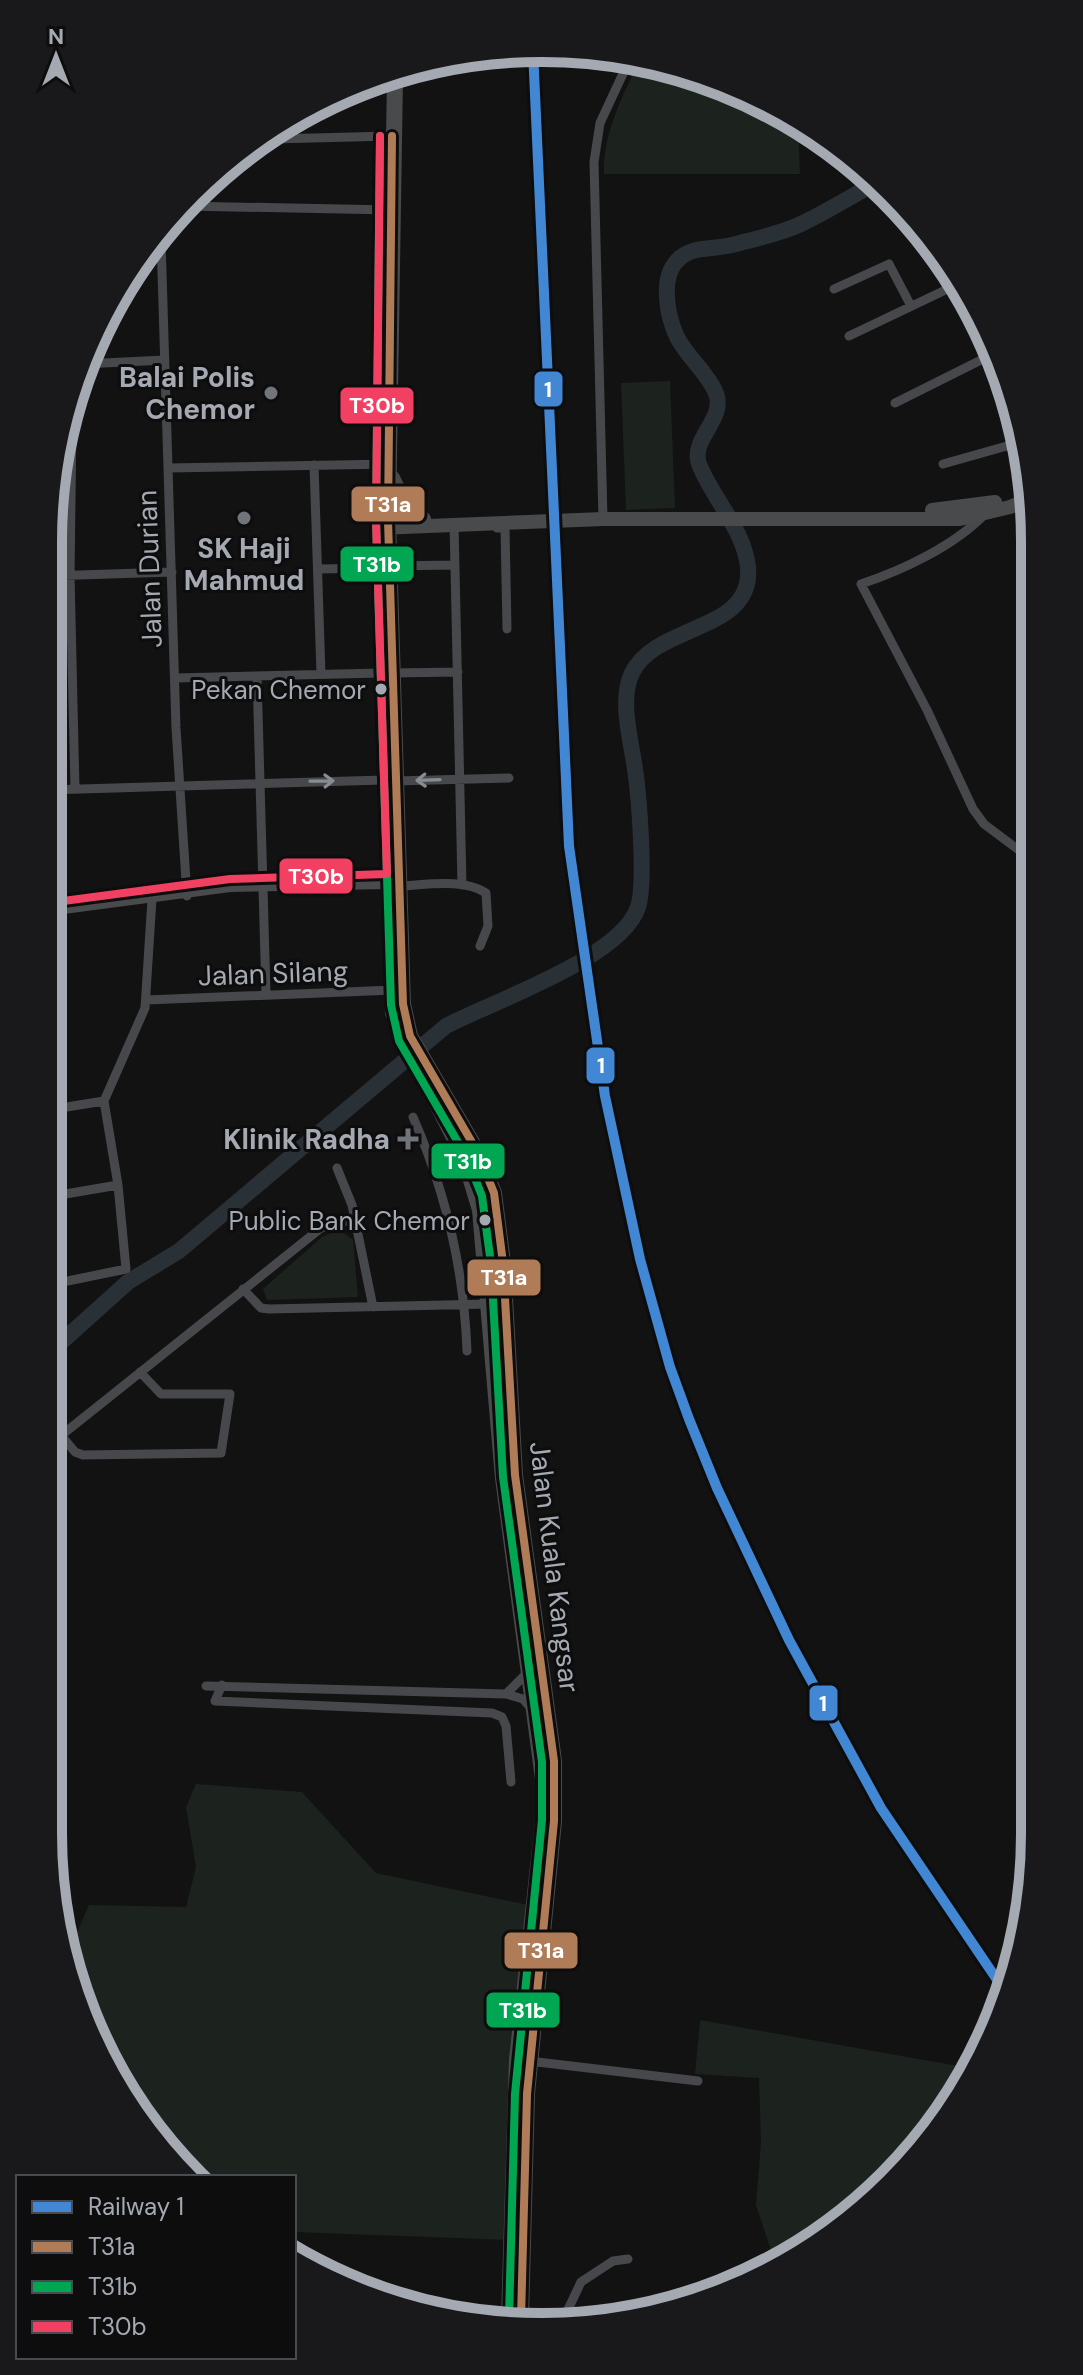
<svg xmlns="http://www.w3.org/2000/svg" width="1083" height="2375" viewBox="0 0 1083 2375" font-family="'DM Sans',sans-serif">
	<style>
		.green { fill: #1c221d }
		.lines { fill: none; stroke-linecap: round; stroke-linejoin: round }
		.river { stroke: #2a3136; stroke-width: 16 }
		.street { stroke: #46484b; stroke-width: 9 }
		.primary { stroke: #494a4c; stroke-width: 14 }
		.highway { stroke: #494a4c; stroke-width: 16 }
		.bus-1-casing { stroke: #0d0d0e; stroke-width: 14 }
		.bus-2-casing { stroke: #0d0d0e; stroke-width: 14 }
		.bus-3-casing { stroke: #0d0d0e; stroke-width: 14 }
		.bus-1 { stroke: #b07c57; stroke-width: 8 }
		.bus-2 { stroke: #00a651; stroke-width: 8 }
		.bus-3 { stroke: #f24062; stroke-width: 8 }
		.rail-1-casing { stroke: #0d0d0e; stroke-width: 16 }
		.rail-1 { stroke: #4287d4; stroke-width: 10 }
		.oneway { stroke: #888c93 }
		.poi-dot { fill: #71747a; stroke: #0d0d0e; stroke-width: 3 }
		.bus-dot { fill: #a4a9b2; stroke: #0d0d0e; stroke-width: 3 }
		.labels { text-anchor: middle; stroke-width: 6; stroke-linejoin: round; paint-order: stroke }
		.bus-label { font-size: 26px; fill: #a4a9b2; stroke: #0d0d0e; text-anchor: end }
		.poi-label { font-size: 28px; font-weight: bold; fill: #a4a9b2; stroke: #0d0d0e; text-anchor: end }
		.street-label { font-size: 28px; fill: #a4a9b2; stroke: #0d0d0e }
		.rim { fill: none; stroke: #a4a9b2; stroke-width: 10 }
		.line-badge { stroke: #0d0d0e; stroke-width: 3 }
		.badge-label { font-size: 22px; text-anchor: middle; font-weight: bold; fill: #fff }
	</style>
	<rect width="100%" height="100%" fill="#121213"/>
	<!-- green -->
	<path class="green" d="M636,67l94,18 68,40 2,49h-196c-1,-40 16,-72 32,-107z
		M670,381l5,127 -49,2 -5,-127z
		M332,1233h12l9,7 5,57 -91,3 -4,-11 59,-52z
		M196,1784l106,8 74,81 157,33 -22,334 -217,-8v-55h-101l-23,-18 -96,-166 -6,-40 21,-48 97,2 10,-40 -10,-60z
		M700,2020l269,48 -57,91 -124,102 -12,4 -20,-60 5,-62 -2,-65 -64,-4z"/>
	<g class="lines">
		<!-- river -->
		<path class="river" d="M48,1354l80,-72 51,-31 267,-225c45,-24 176,-68 192,-119 8,-24 1,-111 -3,-138 -4,-29 -16,-69 -3,-96 24,-50 122,-40 116,-106 -4,-38 -36,-69 -49,-103 -9,-26 29,-46 16,-73 -9,-20 -28,-34 -38,-54 -9,-19 -17,-57 -1,-75 14,-17 37,-12 56,-17 22,-6 48,-11 69,-21 25,-12 50,-27 74,-41"/>
		<!-- street -->
		<path class="street" d="M273,139l119,-3
			M183,206l209,4
			M161,240l15,488 11,168
			M834,289l55,-25 22,42
			M849,336l109,-52
			M83,364l82,-4
			M895,403l102,-51
			M72,422l-2,153 5,214
			M943,464l78,-22
			M314,465l7,209
			M168,468l221,-4
			M985,514c-31,32 -82,56 -124,70l66,126 46,99 11,15 48,36
			M603,519l-9,-357 6,-39 27,-58
			M454,523l8,362
			M497,528h8l2,101
			M389,566l66,-1
			M318,569l60,-1
			M48,576l124,-4
			M393,673l65,-1
			M257,676l9,318
			M175,678l206,-5
			M396,781l113,-3
			M48,790l336,-10
			M399,886c26,-1 66,-8 87,7l2,33 -8,20
			M146,1000l248,-10
			M48,1110l56,-9
			M413,1117c32,73 51,153 54,234
			M337,1168l15,37 21,102
			M48,1197l70,-12
			M48,1285l78,-16 -8,-84 -14,-84 41,-93 7,-109
			M243,1289l18,19 8,1 220,-5
			M61,1435l14,17 8,3 138,-2 9,-59h-69l-21,-22
			M48,1446l273,-218 34,-9
			M222,1685l-7,16 277,12 10,4 4,9 5,56
			M206,1686l300,8 17,5 8,9
			M506,1694l23,-23
			M529,2061l169,20
			M564,2318l17,-36 32,-21 15,-2"/>
		<!-- primary -->
		<path class="primary" d="M932,510l63,-8
			M378,528l225,-9h357l50,-12 21,-9
			M48,909l182,-24 156,-3 12,3"/>
		<!-- highway -->
		<path class="highway" d="M395,77l-7,443 15,484 7,32 67,115 17,42 9,70 12,212 39,286v60l-27,273 -6,224
			M392,478l16,32 15,9
			M378,528l15,485
			M436,1102l28,55 16,53 23,268 40,301v42l-26,238 -8,259"/>
		<!-- bus-1 casing -->
		<g class="bus-1-casing">
			<path id="bus-1" d="M392,136l-4,384 15,484 7,32 67,115 17,42 9,70 12,212 39,286v60l-27,273 -6,224"/>
		</g>
		<!-- bus-2 casing -->
		<g class="bus-2-casing">
			<path id="bus-2" d="M380,136l-4,384 15,485 8,36 67,115 16,40 9,68 12,213 39,285v58l-27,274 -6,224"/>
		</g>
		<!-- bus-3 casing -->
		<g class="bus-3-casing">
			<path id="bus-3" d="M48,903l182,-24 157,-5 -11,-354 4,-384"/>
		</g>
		<!-- bus-1 -->
		<use href="#bus-1" class="bus-1"/>
		<!-- bus-2 -->
		<use href="#bus-2" class="bus-2"/>
		<!-- bus-3 -->
		<use href="#bus-3" class="bus-3"/>
		<!-- rail-1 casing -->
		<g class="rail-1-casing">
			<path id="rail-1" d="M533,50l36,796 36,250 35,163 30,108 19,52 28,69 72,152 92,168 123,182"/>
		</g>
		<!-- rail-1 -->
		<use href="#rail-1" class="rail-1"/>
	</g>
	<!-- one-way arrows -->
	<defs><path id="oneway-shaft" d="M-6 0H5M1.5-3L5.5 0L1.5 3" fill="none" stroke-width="1.6" stroke-linecap="round" stroke-linejoin="round" transform="scale(2)"/></defs>
	<g class="oneway">
		<use href="#oneway-shaft" transform="translate(428 780) rotate(178)"/>
		<use href="#oneway-shaft" transform="translate(322 781) rotate(-1)"/>
	</g>
	<!-- markers -->
	<g class="poi-dot">
		<circle cx="271" cy="393" r="8"/>
		<circle cx="244" cy="518" r="8"/>
		<path d="M404 1127h8v8h8v8h-8v8h-8v-8h-8v-8h8z"/>
	</g>
	<g class="bus-dot">
		<circle cx="381" cy="689" r="7"/>
		<circle cx="485" cy="1220" r="7"/>
	</g>
	<g class="labels">
		<!-- bus labels -->
		<g class="bus-label">
			<text x="366" y="699">Pekan Chemor</text>
			<text x="470" y="1230">Public Bank Chemor</text>
		</g>
		<!-- poi labels -->
		<g class="poi-label">
			<text x="255" y="387">Balai Polis<tspan x="255" dy="32">Chemor</tspan></text>
			<text x="244" y="558" text-anchor="middle">SK Haji<tspan x="244" dy="32">Mahmud</tspan></text>
			<text x="390" y="1149">Klinik Radha</text>
		</g>
		<!-- street labels -->
		<g class="street-label">
			<text transform="translate(149 569) rotate(-92)" y="10">Jalan Durian</text>
			<text transform="translate(273 973) rotate(-2)" y="10">Jalan Silang</text>
			<text transform="translate(555 1567) rotate(83)" y="10">Jalan Kuala Kangsar</text>
		</g>
	</g>
	<!-- crop -->
	<path d="M0 0H1083V2375H0ZM541 62H542A479 479 0 0 1 1021 541V1834A479 479 0 0 1 542 2313H541A479 479 0 0 1 62 1834V541A479 479 0 0 1 541 62Z" fill="#19191b" fill-rule="evenodd"/>
	<path class="rim" d="M541 62H542A479 479 0 0 1 1021 541V1834A479 479 0 0 1 542 2313H541A479 479 0 0 1 62 1834V541A479 479 0 0 1 541 62Z"/>
	<g class="line-badge">
		<rect x="533" y="370" width="31" height="38" rx="8" fill="#4287d4"/>
		<rect x="339" y="386" width="76" height="39" rx="8" fill="#f24062"/>
		<rect x="350" y="485" width="76" height="38" rx="8" fill="#b07c57"/>
		<rect x="339" y="545" width="76" height="38" rx="8" fill="#00a651"/>
		<rect x="278" y="857" width="76" height="38" rx="8" fill="#f24062"/>
		<rect x="585" y="1046" width="31" height="39" rx="8" fill="#4287d4"/>
		<rect x="430" y="1142" width="76" height="38" rx="8" fill="#00a651"/>
		<rect x="466" y="1258" width="76" height="39" rx="8" fill="#b07c57"/>
		<rect x="808" y="1684" width="31" height="38" rx="8" fill="#4287d4"/>
		<rect x="503" y="1931" width="76" height="39" rx="8" fill="#b07c57"/>
		<rect x="485" y="1991" width="76" height="38" rx="8" fill="#00a651"/>
	</g>
	<g class="badge-label">
		<text x="548" y="397">1</text>
		<text x="377" y="413">T30b</text>
		<text x="388" y="512">T31a</text>
		<text x="377" y="572">T31b</text>
		<text x="316" y="884">T30b</text>
		<text x="601" y="1073">1</text>
		<text x="468" y="1169">T31b</text>
		<text x="504" y="1285">T31a</text>
		<text x="823" y="1711">1</text>
		<text x="541" y="1958">T31a</text>
		<text x="523" y="2018">T31b</text>
	</g>
	<!-- legend -->
	<rect x="16" y="2175" width="280" height="184" fill="#0d0d0e" stroke="#494b50" stroke-width="2"/>
	<rect x="32" y="2201" width="40" height="12" fill="#4287d4" stroke="#494b50" stroke-width="2"/>
	<text x="88" y="2215" font-size="24" fill="#a4a9b2">Railway 1</text>
	<rect x="32" y="2241" width="40" height="12" fill="#b07c57" stroke="#494b50" stroke-width="2"/>
	<text x="88" y="2255" font-size="24" fill="#a4a9b2">T31a</text>
	<rect x="32" y="2281" width="40" height="12" fill="#00a651" stroke="#494b50" stroke-width="2"/>
	<text x="88" y="2295" font-size="24" fill="#a4a9b2">T31b</text>
	<rect x="32" y="2321" width="40" height="12" fill="#f24062" stroke="#494b50" stroke-width="2"/>
	<text x="88" y="2335" font-size="24" fill="#a4a9b2">T30b</text>
	<!-- north arrow -->
	<g transform="translate(56 56)" stroke="#0d0d0e" stroke-width="6" paint-order="stroke">
	<path d="M0-6L14 30L0 20L-14 30Z" fill="#a4a9b2"/>
	<text y="-12" font-size="22" font-weight="bold" text-anchor="middle" fill="#a4a9b2">N</text>
	</g>
</svg>
